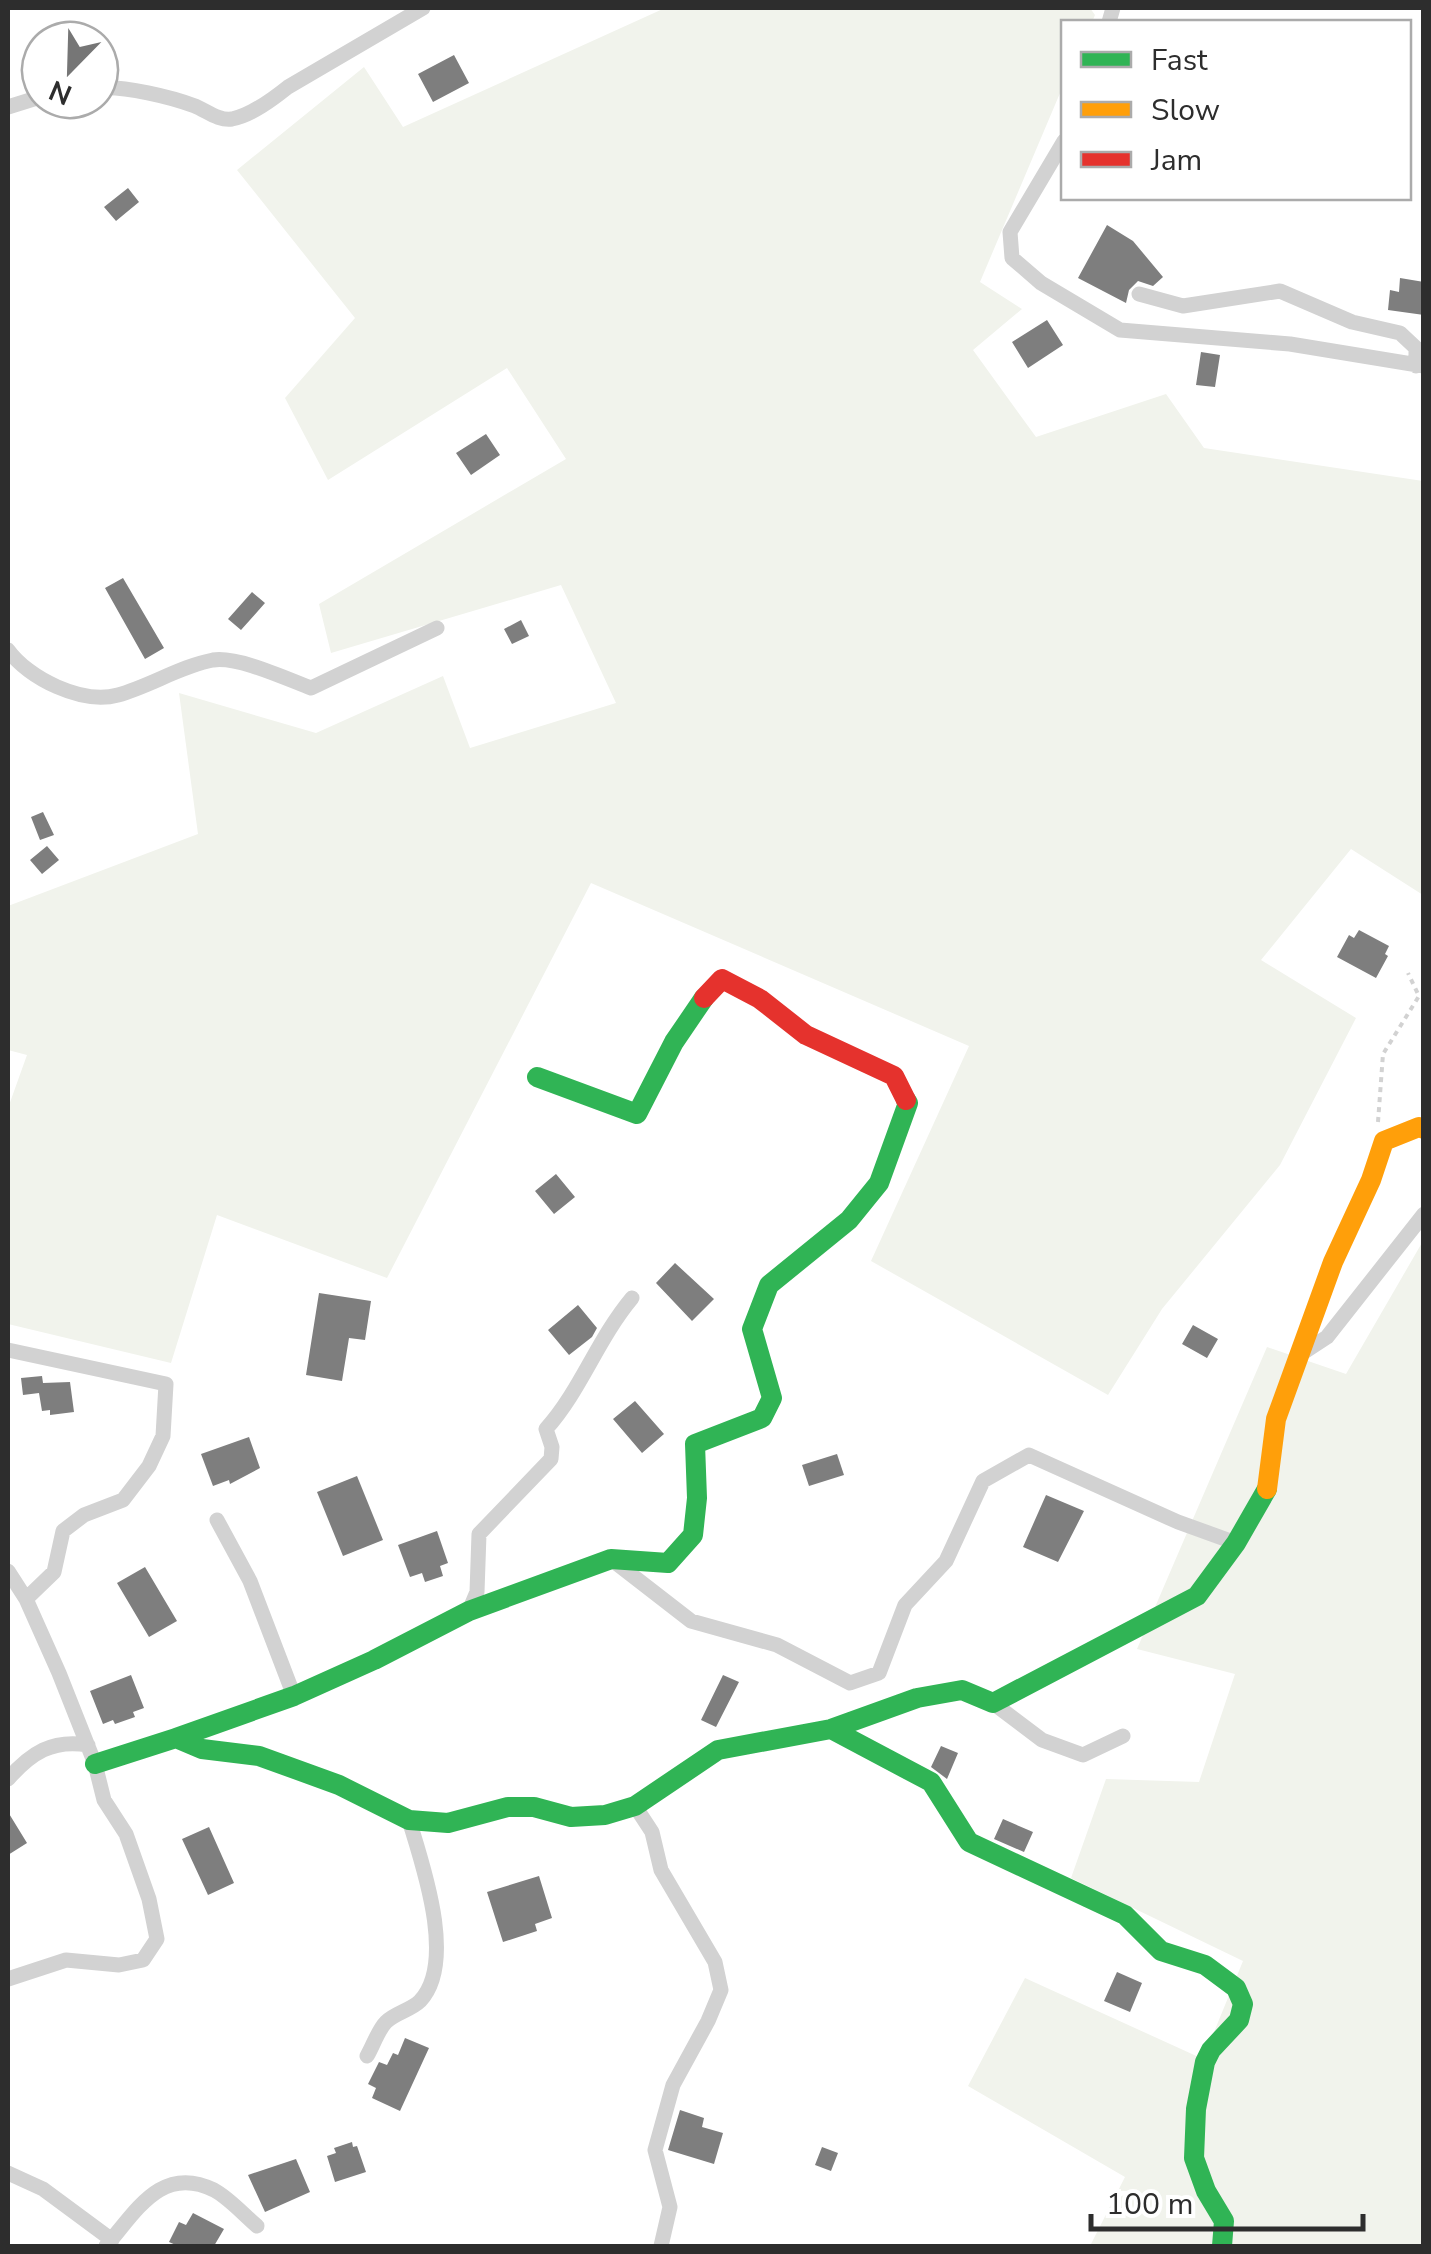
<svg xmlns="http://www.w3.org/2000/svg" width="1431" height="2254" viewBox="0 0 1431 2254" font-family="'Nunito Sans',sans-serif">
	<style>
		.green { fill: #f1f3ec }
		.building { fill: #7e7e7e }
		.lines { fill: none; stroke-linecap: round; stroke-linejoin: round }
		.path { stroke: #d2d2d2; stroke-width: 4; stroke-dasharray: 5 5; stroke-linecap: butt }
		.street { stroke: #d2d2d2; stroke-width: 15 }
		.fast { stroke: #30b455; stroke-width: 20 }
		.slow { stroke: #ff9f0a; stroke-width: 20 }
		.jam { stroke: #e5322d; stroke-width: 20 }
	</style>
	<rect width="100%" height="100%" fill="#fff"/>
	<!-- green -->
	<path class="green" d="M665,8h425l5,7 -3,7h-28l-1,64 -83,196 42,27 -49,41 63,87 130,-43 38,54 219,33v414l-72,-46 -90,111 95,58 -76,147 -118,144 -54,86 -237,-134 98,-215 -378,-163 -204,395 -170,-63 -46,148 -163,-39v-216l19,-53 -19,-5v-144l190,-72 -19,-141 137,40 127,-57 27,72 146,-45 -55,-118 -230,68 -12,-49 247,-145 -59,-91 -179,112 -43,-82 70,-80 -118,-148 127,-103 39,60z
		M1423,1241v1005h-333l35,-69 -157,-91 57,-108 178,81 40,-98 -172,-83 35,-99 93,3 36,-108 -98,-25 130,-302 79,27z"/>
	<!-- building -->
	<path class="building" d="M454,55l15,28 -36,19 -15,-28z
		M128,188l11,14 -23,19 -12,-14z
		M1107,225l26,16 30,36 -10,9 -15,-5 -9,9 -3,13 -48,-25z
		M1400,278l24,4v33l-36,-5 2,-20 9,2z
		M1047,320l16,25 -35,23 -16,-26z
		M1201,352l19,3 -5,32 -19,-2z
		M486,434l14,21 -29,20 -15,-22z
		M123,578l41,70 -19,11 -40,-71z
		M252,592l13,11 -24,27 -13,-11z
		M521,620l8,16 -17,8 -8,-15z
		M43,812l11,23 -14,5 -9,-23z
		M47,846l12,14 -17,14 -12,-14z
		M1359,930l30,16 -4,8 3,2 -12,22 -39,-21 12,-22 5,3z
		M556,1174l19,23 -21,17 -19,-23z
		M675,1263l39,36 -22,22 -36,-38z
		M319,1293l52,8 -6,39 -16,-2 -7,43 -36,-6z
		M578,1305l19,23 -5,9 -23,18 -21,-25z
		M1193,1325l25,14 -11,19 -25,-14z
		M42,1376l1,7 27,-1 4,30 -24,3v-5l-8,1 -3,-18 -16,2 -2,-17z
		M635,1401l29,33 -22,19 -29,-34z
		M249,1437l11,31 -30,16 -1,-4 -16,6 -12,-32z
		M837,1454l7,21 -35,11 -7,-21z
		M357,1476l26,64 -40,16 -26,-64z
		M1046,1495l38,16 -26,51 -35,-15z
		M437,1531l11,32 -8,3 3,10 -18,6 -3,-9 -12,4 -12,-32z
		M145,1567l32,54 -28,16 -32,-54z
		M131,1675l13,33 -11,4 2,5 -20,7 -2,-4 -10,4 -13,-33z
		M723,1675l16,7 -23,45 -15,-7z
		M941,1746l17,7 -11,26 -16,-12z
		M8,1812l19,31 -19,12z
		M1003,1819l30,13 -9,20 -30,-13z
		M209,1827l25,56 -26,12 -26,-56z
		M539,1876l13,42 -17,6 2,7 -34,11 -16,-50z
		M1117,1972l25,11 -12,29 -26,-11z
		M405,2038l24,10 -29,63 -28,-13 4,-10 -8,-4 11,-22 8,3 6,-12 5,2z
		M680,2110l24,8 -2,9 21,6 -9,31 -46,-14z
		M352,2142l1,5 4,-1 9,26 -31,10 -8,-26 9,-3 -2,-5z
		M822,2147l16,6 -7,18 -16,-6z
		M296,2159l14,33 -45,20 -17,-37z
		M193,2213l31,16 -10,17h-36l-9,-4 10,-20 7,3z"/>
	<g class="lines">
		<!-- path -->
		<path class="path" d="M1378,1122l5,-68 36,-58 -11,-23"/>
		<!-- street -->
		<path class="street" d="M1109,22l4,-14
			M100,88c25,-2 71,9 95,18 12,5 24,15 37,13 20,-4 41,-20 56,-32l135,-79
			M8,107l32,-10
			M1064,141l-54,91 2,26 29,25 79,47 170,14 134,22
			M1139,294l44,12 97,-15 72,31 48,11 16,15v18
			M8,650c20,28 74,55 110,45 32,-9 63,-29 95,-35 25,-4 74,19 98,28l126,-60
			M8,1350l158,34 -3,52 -14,30 -26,34 -39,15 -21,16 -9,41 -28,27 -18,-28
			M1301,1354l26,-17 97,-123
			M217,1520l33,61 44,115
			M611,1559l80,62 86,24 73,38 29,-10 26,-68 41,-44 37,-80 46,-26 149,67 58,21
			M469,1611l8,-19 2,-58 72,-75 1,-12 -6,-18c35,-39 51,-89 86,-131
			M993,1703l49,37 41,15 40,-19
			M8,1779c23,-26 44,-40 80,-34
			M635,1806l17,26 9,38 54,92 6,28 -13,31 -35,64 -18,65 15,57 -9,39
			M8,1979l58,-19 53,5 24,-5 14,-21 -8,-40 -23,-65 -22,-34 -9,-36 -36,-91 -33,-74
			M367,2056c6,-10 11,-26 19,-34 9,-9 25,-12 34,-21 37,-39 2,-138 -11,-181
			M8,2173l35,16 69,51
			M106,2246c30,-34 55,-82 108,-56 15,8 30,25 43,36"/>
		<!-- fast -->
		<path class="fast" d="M537,1077l100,37 37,-72 30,-44
			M831,1729l100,53 38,60 156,73 36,36 44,14 31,23 7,16 -4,16 -28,30 -6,12 -9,47 -2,49 12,33 18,30 -2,25
			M176,1738l118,-42 80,-36 95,-49 142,-52 57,4 25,-28 4,-37 -2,-54 67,-26 10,-20 -20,-69 17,-44 80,-65 30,-37 29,-80 -2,-3
			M95,1764l81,-26 26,11 57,7 80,29 70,35 39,3 60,-16h26l37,10 34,-2 30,-9 83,-56 113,-21 86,-31 45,-8 31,13 204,-107 39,-53 31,-54"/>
		<!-- slow -->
		<path class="slow" d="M1267,1489l9,-70 57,-157 38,-82 13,-39 35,-14 5,2"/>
		<!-- jam -->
		<path class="jam" d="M704,998l18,-19 38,20 46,36 88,41 12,24"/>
	</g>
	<!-- border -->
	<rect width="1431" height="2254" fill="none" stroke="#2d2d2d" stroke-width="20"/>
	<!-- legend -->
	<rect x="1061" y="20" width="350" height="180" fill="#ffffff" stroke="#ababab" stroke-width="2.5"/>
	<rect x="1081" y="52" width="50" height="15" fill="#30b455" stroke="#ababab" stroke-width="2.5"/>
	<text x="1151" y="70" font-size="30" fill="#2d2d2d">Fast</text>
	<rect x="1081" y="102" width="50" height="15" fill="#ff9f0a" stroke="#ababab" stroke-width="2.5"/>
	<text x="1151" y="120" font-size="30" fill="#2d2d2d">Slow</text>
	<rect x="1081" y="152" width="50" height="15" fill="#e5322d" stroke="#ababab" stroke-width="2.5"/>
	<text x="1151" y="170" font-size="30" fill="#2d2d2d">Jam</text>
	<!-- north arrow -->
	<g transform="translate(70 70) rotate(203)"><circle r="48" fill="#ffffff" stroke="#ababab" stroke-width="2.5"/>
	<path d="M0-8L18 38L0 25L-18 38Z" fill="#767676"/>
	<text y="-15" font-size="28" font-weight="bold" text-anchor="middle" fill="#2d2d2d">N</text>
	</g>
	<!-- scale -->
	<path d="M1091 2214v15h272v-15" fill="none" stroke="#2d2d2d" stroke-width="5"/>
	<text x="1106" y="2214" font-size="30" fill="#2d2d2d" stroke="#ffffff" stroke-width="8" paint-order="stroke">100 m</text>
</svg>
